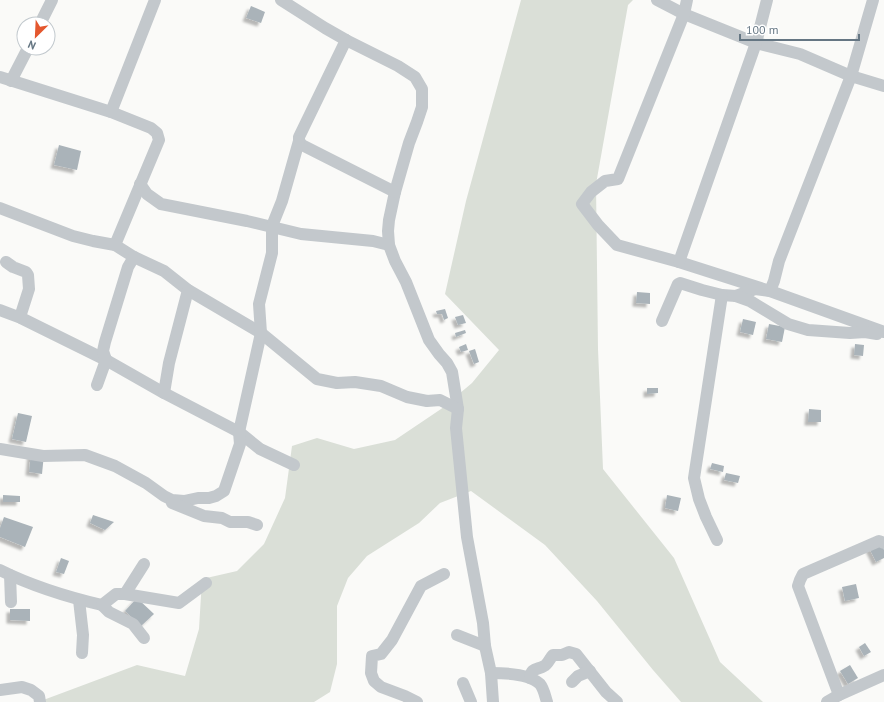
<svg xmlns="http://www.w3.org/2000/svg" width="884" height="702" viewBox="0 0 884 702" font-family="'PT Sans',sans-serif">
<style>
.green{fill:#dadfd7}
.building{fill:#aab3b9;filter:url(#shadow)}
.lines{fill:none;stroke-linecap:round;stroke-linejoin:round}
.minor{stroke:#c3c8cc;stroke-width:12}
</style>
<defs>
<filter id="shadow"><feDropShadow dx="-3.5" dy="3.5" stdDeviation="1" flood-color="#0004"/></filter>
</defs>
<rect width="100%" height="100%" fill="#fafaf8"/>
<polygon class="green" points="521,0 633,0 628,5 596,184 598,349 603,469 674,558 720,662 763,702 681,702 653,670 597,601 545,545 471,491 440,503 419,523 367,556 348,578 337,606 337,664 330,692 314,702 38,702 137,665 185,676 199,629 202,579 237,571 264,544 285,498 292,446 317,438 354,449 395,440 441,409 472,383 499,350 445,294 466,201"/>
<g class="building">
<polygon points="251,6 265,12 261,23 246,18"/>
<polygon points="59,145 81,151 77,170 54,165"/>
<polygon points="637,292 650,293 650,304 636,303"/>
<polygon points="445,309 448,318 444,320 442,314 437,314 436,311"/>
<polygon points="463,315 466,323 458,325 455,317"/>
<polygon points="743,319 756,322 753,335 740,332"/>
<polygon points="769,324 785,327 782,342 766,339"/>
<polygon points="465,330 466,333 456,337 455,333"/>
<polygon points="466,344 468,350 461,352 459,347"/>
<polygon points="855,344 864,345 863,356 854,355"/>
<polygon points="475,349 479,362 474,364 469,351"/>
<polygon points="647,388 658,388 658,393 647,394"/>
<polygon points="809,409 821,410 821,422 808,422"/>
<polygon points="18,413 32,416 26,442 12,439"/>
<polygon points="31,452 44,454 42,474 29,472"/>
<polygon points="712,463 724,466 723,472 710,469"/>
<polygon points="726,473 740,476 738,483 724,480"/>
<polygon points="3,495 20,496 20,502 3,502"/>
<polygon points="667,495 681,498 678,511 665,508"/>
<polygon points="93,515 114,522 105,530 90,523"/>
<polygon points="4,517 33,527 25,547 0,537 0,528"/>
<polygon points="880,539 884,550 884,558 876,562 867,544"/>
<polygon points="61,558 69,561 64,574 56,572"/>
<polygon points="856,584 859,598 845,601 842,587"/>
<polygon points="137,598 154,614 141,626 125,611"/>
<polygon points="10,609 30,609 30,621 10,620"/>
<polygon points="865,643 871,652 864,656 859,647"/>
<polygon points="850,665 858,678 848,684 840,671"/>
</g>
<g class="lines">
<g class="minor">
<polyline points="281,0 325,28 346,40 398,66 415,77 422,89 422,107 417,122 409,143 395,192 389,220 388,231 389,245 395,261 406,282 429,340 439,354 447,363 452,372 458,409 456,428 467,537 483,623 485,646 491,673 493,702"/>
<polyline points="657,0 684,14 756,43 800,54 851,76 884,86"/>
<polyline points="687,0 684,14 618,179 605,181 591,192 582,204 598,225 617,245 679,262 770,291 884,332"/>
<polyline points="40,24 52,0"/>
<polyline points="346,40 299,137 299,141 302,145 395,192"/>
<polyline points="0,77 111,112 151,128 157,133 159,140 115,245"/>
<polyline points="11,81 28,48"/>
<polyline points="111,112 155,0"/>
<polyline points="140,184 147,194 161,204 247,221 301,234 373,241 389,245"/>
<polyline points="0,208 73,236 93,241 115,245 134,257 164,271 188,290 261,333 317,379 337,383 355,382 381,386 407,397 427,401 440,400 458,409"/>
<polyline points="6,262 13,267 26,272 28,275 29,289 21,314 21,318"/>
<polyline points="679,262 756,43 767,0"/>
<polyline points="736,296 755,289 770,291 774,281 779,261 851,76 873,0"/>
<polyline points="0,310 21,318 106,360 164,393 239,432 260,449 294,465"/>
<polyline points="662,321 678,284 680,283 702,290 722,295 736,296 750,301 788,324 808,330 850,333 865,332 877,334"/>
<polyline points="97,385 106,360 103,351 105,342 128,267 134,257"/>
<polyline points="164,393 169,363 188,290"/>
<polyline points="0,449 43,456 85,455 115,466 146,483 164,496 172,500 184,501 198,498 209,498 216,496 224,491 240,444 239,432 261,333 259,304 272,253 272,226 282,201 299,141"/>
<polyline points="172,503 204,516 222,518 230,522 248,522 257,525"/>
<polyline points="717,540 706,517 699,499 694,478 722,295"/>
<path d="M0,570c32,16 68,27 102,35l14,-11h9l19,-30"/>
<polyline points="10,575 11,602"/>
<polyline points="125,594 179,603 206,583"/>
<polyline points="79,600 83,635 82,653"/>
<polyline points="102,605 109,612 133,624 144,638"/>
<polyline points="457,635 485,646"/>
<path d="M491,673c13,0 39,1 49,11 4,5 5,12 7,18"/>
<path d="M530,678c1,-11 8,-8 14,-12 4,-2 6,-8 9,-11h9l7,-3 7,2 30,38 11,10"/>
<polyline points="572,682 578,676 590,671"/>
<polyline points="463,683 471,702"/>
<polyline points="0,690 22,687 31,690 39,696 40,702"/>
<polyline points="839,695 798,586 800,580 803,574 879,541 884,543"/>
<polyline points="417,702 405,696 381,687 374,681 371,673 372,656 381,654 392,640 421,586 444,574"/>
<polyline points="827,702 839,695 884,675"/>
</g>
</g>
<g transform="translate(36 36) rotate(204)"><circle r="19" fill="#ffffff" stroke="#c1c8cd"/>
<path d="M0-3L7 15L0 10L-7 15Z" fill="#e4572e"/>
<text y="-6" font-size="11" font-weight="bold" text-anchor="middle" fill="#657683">N</text>
</g>
<path d="M740 34v6h119v-6" fill="none" stroke="#657683" stroke-width="2"/>
<text x="746" y="34" font-size="12" fill="#657683" stroke="#ffffff" stroke-width="3" paint-order="stroke">100 m</text>
</svg>
